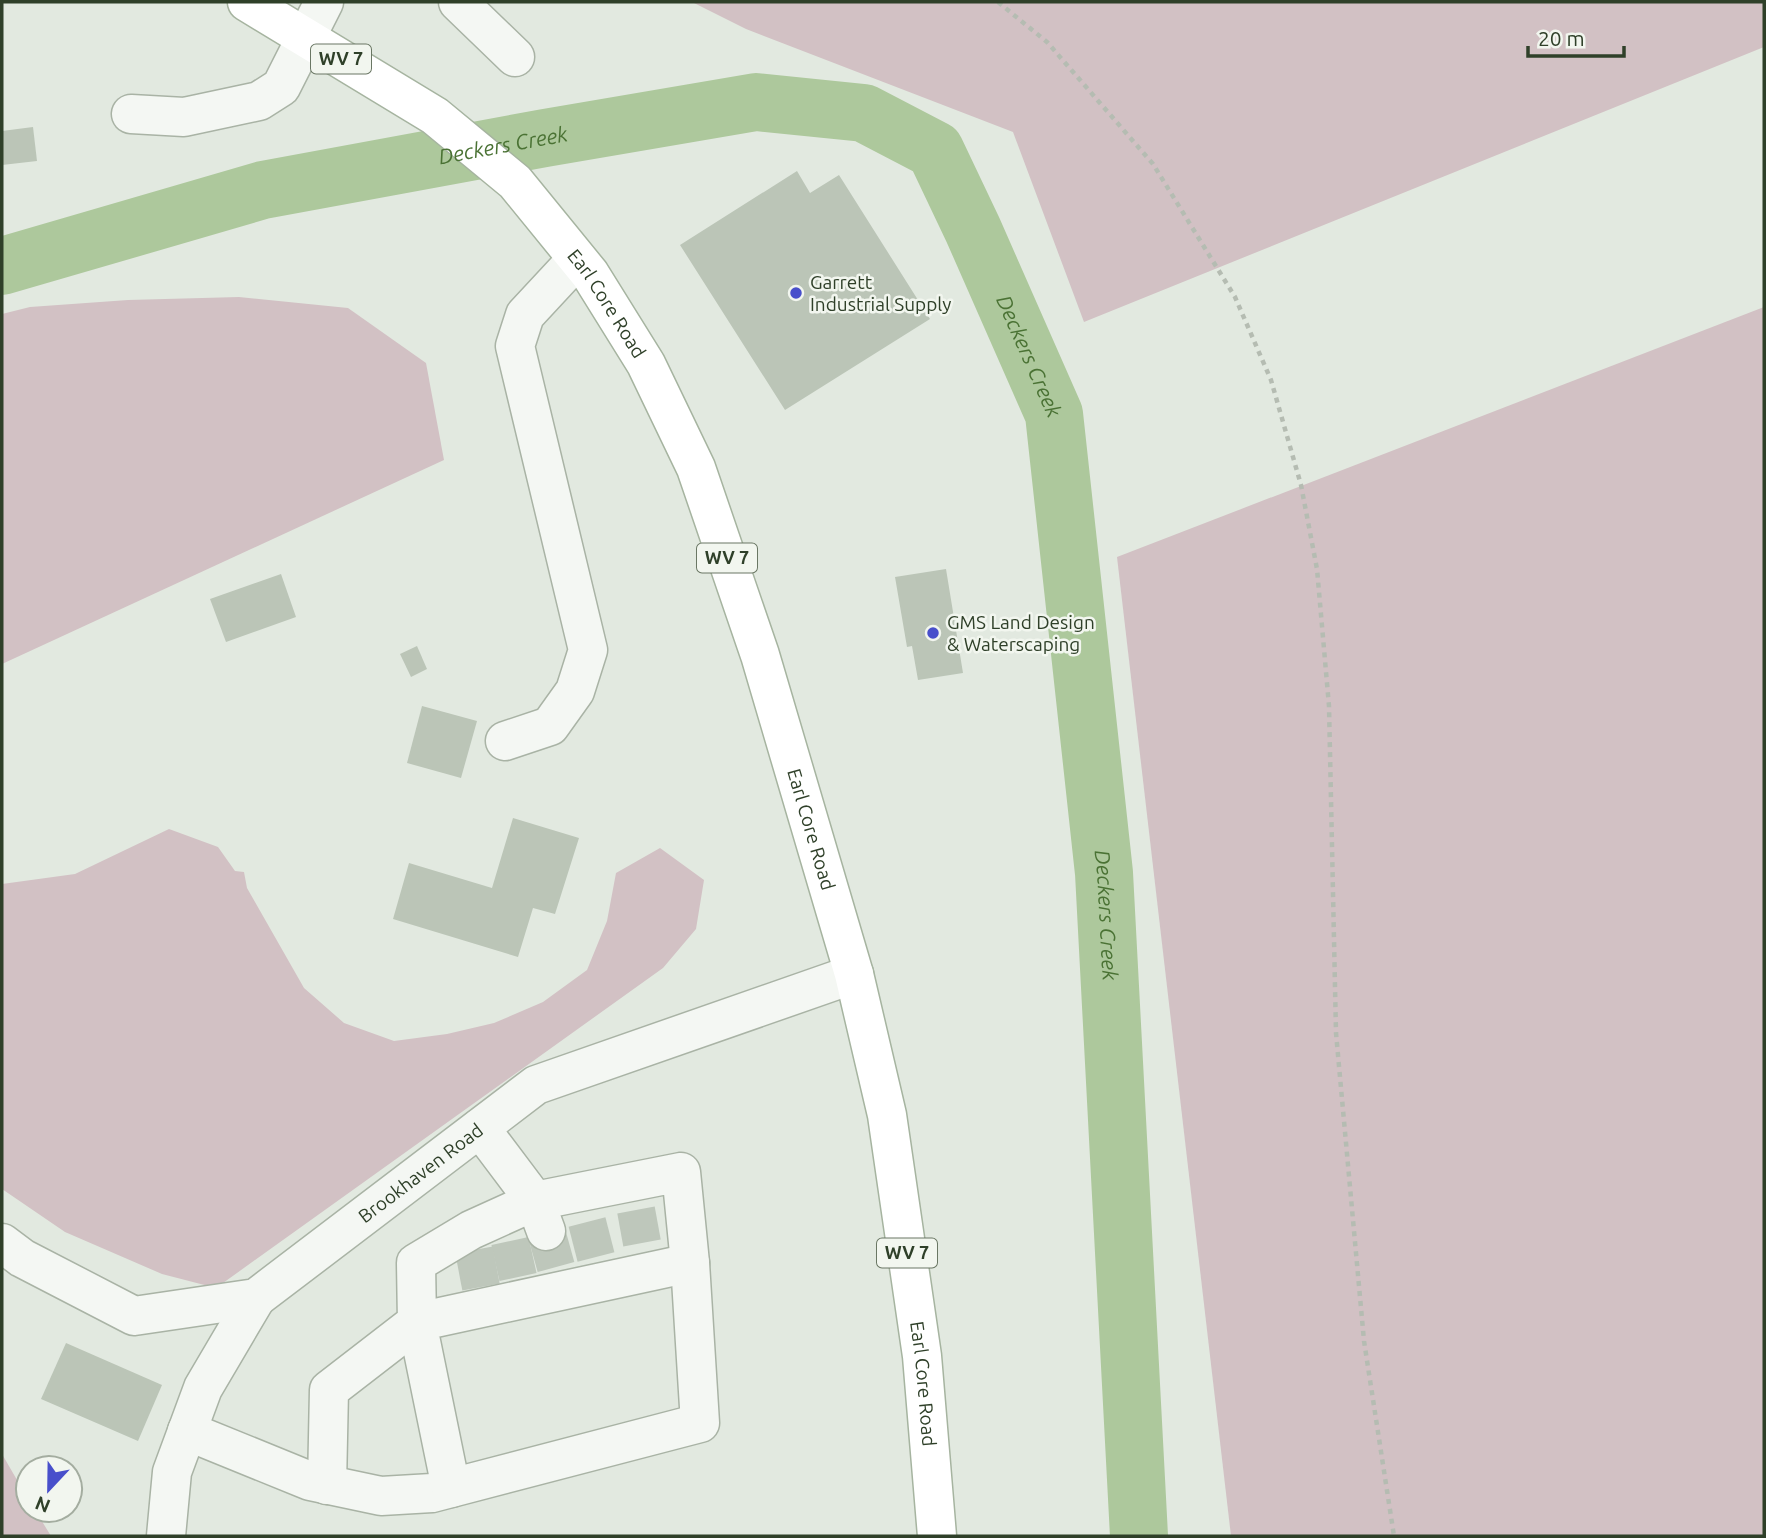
<svg xmlns="http://www.w3.org/2000/svg" width="1766" height="1538" viewBox="0 0 1766 1538" font-family="Ubuntu,sans-serif">
<style>
.green{fill:#d2c1c4}
.lines{fill:none;stroke-linecap:round;stroke-linejoin:round}
.river{stroke:#adc89c;stroke-width:58}
.building{fill:#bbc5b7}
.minor-tunnel{stroke:#bec7bb;stroke-width:38;stroke-dasharray:38 19;stroke-linecap:butt}
.minor-casing{stroke:#a9b3a5;stroke-width:41}
.major-casing{stroke:#a6b4a0;stroke-width:41}
.path{stroke:#b5bcb2;stroke-width:4.5;stroke-dasharray:5 5;stroke-linecap:butt}
.minor{stroke:#f4f7f3;stroke-width:38}
.major{stroke:#fff;stroke-width:38}
.poi-dot{fill:#484fcb;stroke:#f2f6ef;stroke-width:2.5}
.labels{text-anchor:middle;stroke-width:5;stroke-linejoin:round;paint-order:stroke}
.shield{fill:#f2f6ef;stroke:#6a7764;stroke-width:2}
.shield-label{font-size:18px;font-weight:bold;fill:#2f4029}
.poi-label{font-size:19px;fill:#2f4029;stroke:#f2f6ef;text-anchor:start}
.street-label{font-size:19px;fill:#2f4029;stroke:#f2f6ef}
.water-label{font-size:21px;font-style:italic;fill:#4a7234;stroke:#f2f6ef}
</style>
<rect width="100%" height="100%" fill="#e2e9e0"/>
<g class="green">
<polygon points="692,2 1764,2 1764,47 1084,322 1013,132 746,29"/>
<polygon points="239,297 348,308 426,363 444,460 2,664 2,314 30,307 128,300"/>
<polygon points="1764,307 1764,1536 1231,1536 1117,557"/>
<polygon points="169,829 218,847 235,871 244,872 247,888 304,988 344,1023 394,1041 447,1034 494,1023 543,1002 587,970 607,921 616,873 660,848 704,880 696,929 663,968 216,1288 162,1274 65,1232 2,1189 2,884 75,874"/>
<polygon points="2,1454 28,1499 28,1510 35,1510 51,1536 2,1536"/>
</g>
<g class="lines">
<path class="river" id="s1" d="M2,266l261,-76 282,-52 211,-36 108,11 71,37 38,80 81,184 50,459 35,663"/>
</g>
<g class="building">
<polygon points="33,127 37,161 2,165 2,131"/>
<polygon points="797,171 810,193 839,175 930,319 785,410 680,245"/>
<polygon points="946,569 963,673 918,680 912,646 907,647 895,577"/>
<polygon points="281,574 296,617 226,642 210,599"/>
<polygon points="417,646 427,669 411,677 400,654"/>
<polygon points="422,706 477,721 461,778 407,763"/>
<polygon points="513,818 579,838 555,914 533,908 518,957 393,919 409,863 492,888"/>
<polygon points="66,1343 162,1385 138,1441 41,1399"/>
</g>
<g class="lines">
<g class="minor-tunnel">
<polyline points="636,1210 642,1243"/>
<polyline points="587,1222 596,1257"/>
<polyline points="546,1231 556,1267"/>
<polyline points="510,1241 518,1277"/>
<polyline points="474,1250 481,1287"/>
</g>
<g class="minor-casing">
<g id="minor">
<polyline points="458,2 515,57"/>
<polyline points="131,114 184,117 259,101 281,87 324,2"/>
<polyline points="505,741 550,726 575,691 588,650 515,346 525,315 577,259"/>
<path id="s2" d="M2,1243l20,15 112,58 122,-18 280,-213 318,-111"/>
<polyline points="187,1431 310,1481 381,1496 432,1493 700,1423 690,1263 681,1172 535,1201 480,1128"/>
<polyline points="327,1485 329,1390 417,1322 416,1263 471,1230 535,1201 546,1231"/>
<polyline points="451,1488 417,1322 690,1263"/>
<polyline points="166,1536 172,1472 203,1388 256,1298"/>
</g>
</g>
<g class="major-casing">
<g id="major">
<path id="s3" d="M247,2l188,114 80,66 75,92 56,90 50,104 64,187 94,319 33,141 35,241 15,180"/>
</g>
</g>
<polyline class="path" points="998,2 1047,42 1153,164 1235,297 1271,380 1301,485 1317,569 1329,706 1336,1033 1364,1341 1394,1536"/>
<use href="#minor" class="minor"/>
<use href="#major" class="major"/>
</g>
<g class="poi-dot">
<circle cx="796" cy="293" r="7"/>
<circle cx="933" cy="633" r="7"/>
</g>
<g class="labels">
<g class="shield">
<rect x="311" y="44.5" width="60" height="29" rx="5"/>
<rect x="697" y="543.5" width="60" height="29" rx="5"/>
<rect x="877" y="1238.5" width="60" height="29" rx="5"/>
</g>
<g class="shield-label">
<text x="341" y="65">WV 7</text>
<text x="727" y="564">WV 7</text>
<text x="907" y="1259">WV 7</text>
</g>
<g class="poi-label">
<text x="810" y="289">Garrett<tspan x="810" dy="22">Industrial Supply</tspan></text>
<text x="947" y="629">GMS Land Design<tspan x="947" dy="22">&amp; Waterscaping</tspan></text>
</g>
<g class="street-label">
<text dy="7" stroke="none"><textPath href="#s3" startOffset="476">Earl Core Road</textPath></text>
<text dy="7" stroke="none"><textPath href="#s3" startOffset="1043">Earl Core Road</textPath></text>
<text dy="7" stroke="none"><textPath href="#s2" startOffset="481">Brookhaven Road</textPath></text>
<text dy="7" stroke="none"><textPath href="#s3" startOffset="1610">Earl Core Road</textPath></text>
</g>
<g class="water-label">
<text dy="7" stroke="none"><textPath href="#s1" startOffset="516">Deckers Creek</textPath></text>
<text dy="7" stroke="none"><textPath href="#s1" startOffset="1188">Deckers Creek</textPath></text>
<text dy="7" stroke="none"><textPath href="#s1" startOffset="1755">Deckers Creek</textPath></text>
</g>
</g>
<rect width="1766" height="1538" fill="none" stroke="#2f4029" stroke-width="7"/>
<g transform="translate(49 1489) rotate(202)"><circle r="33" fill="#f2f6ef" stroke="#a4ada0" stroke-width="2"/>
<path d="M0-5L12 26L0 18L-12 26Z" fill="#484fcb"/>
<text y="-10" font-size="19" font-weight="bold" text-anchor="middle" fill="#2f4029">N</text>
</g>
<path d="M1528 46v10h96v-10" fill="none" stroke="#2f4029" stroke-width="3.5"/>
<text x="1538" y="46" font-size="21" fill="#2f4029" stroke="#f2f6ef" stroke-width="5" paint-order="stroke">20 m</text>
</svg>
